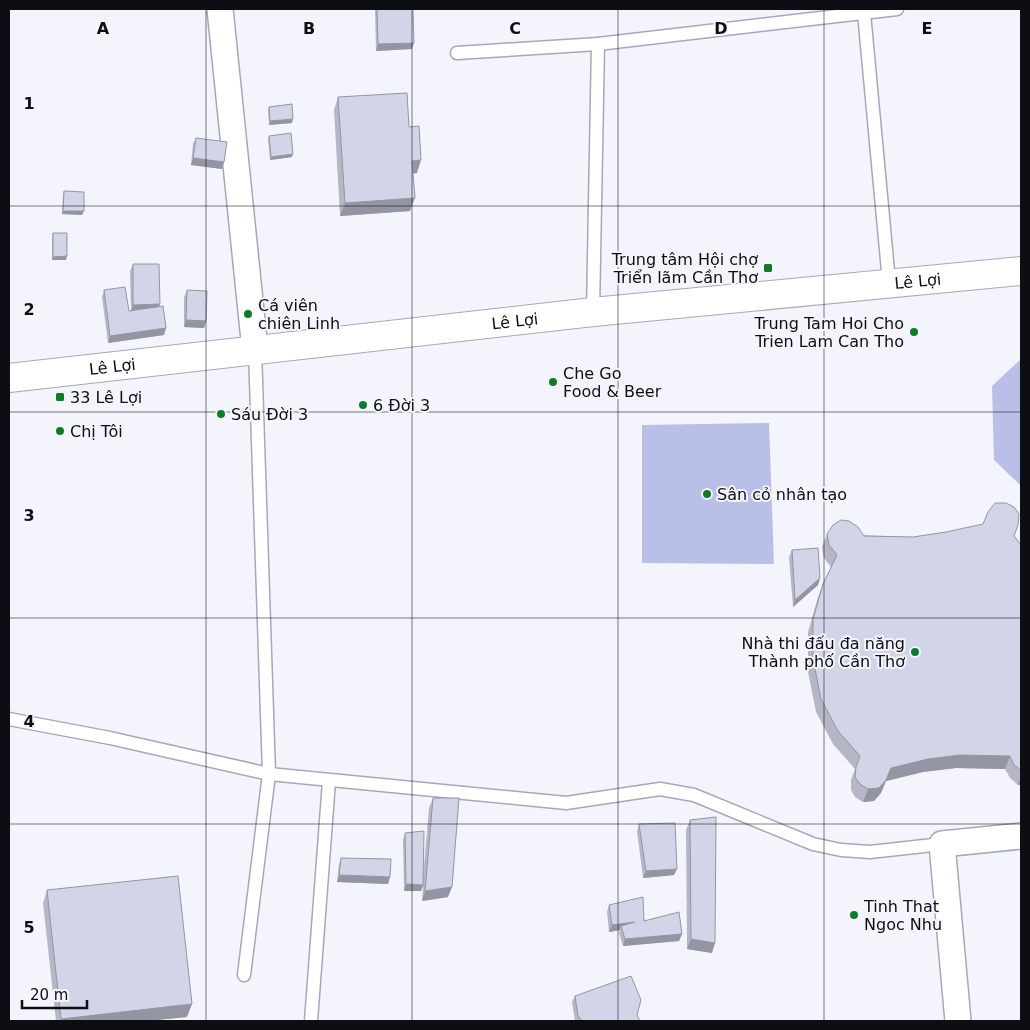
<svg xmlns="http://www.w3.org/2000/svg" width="1030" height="1030" viewBox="0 0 1030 1030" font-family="'DejaVu Sans',sans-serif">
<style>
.green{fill:#b9bfe7}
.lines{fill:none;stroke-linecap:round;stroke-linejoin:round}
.service-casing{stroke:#a5a8b9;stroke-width:15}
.minor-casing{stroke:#a5a8b9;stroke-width:28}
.tertiary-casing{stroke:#a5a8b9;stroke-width:30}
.service{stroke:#fff;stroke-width:12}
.minor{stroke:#fff;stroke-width:25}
.tertiary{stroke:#fff;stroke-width:28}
.wall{fill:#b5b7c7}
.shaded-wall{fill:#9395a2}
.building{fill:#d2d5e7;stroke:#9395a2}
.grid{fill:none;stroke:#0d0e14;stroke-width:1;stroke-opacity:0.55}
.poi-dot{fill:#11792c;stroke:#f4f5fc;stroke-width:2}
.labels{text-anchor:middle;stroke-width:4;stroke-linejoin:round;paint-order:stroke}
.poi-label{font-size:16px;fill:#0d0e14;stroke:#f4f5fc;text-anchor:start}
.street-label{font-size:16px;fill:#0d0e14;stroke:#f4f5fc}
.grid-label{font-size:16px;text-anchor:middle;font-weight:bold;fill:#0d0e14;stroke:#f4f5fc;stroke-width:4;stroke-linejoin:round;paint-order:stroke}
</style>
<rect width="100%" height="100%" fill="#f4f5fc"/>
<g class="green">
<polygon points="1021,359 1021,486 994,460 992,386"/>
<polygon points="769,423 774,564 642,563 642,425"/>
</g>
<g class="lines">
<g class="service-casing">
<g id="service">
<polyline points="864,13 889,282"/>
<polyline points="457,53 598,44 897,9"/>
<polyline points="593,312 598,44"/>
<polyline points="9,719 110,738 269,774 566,803 660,789 694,795 813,844 841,850 870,852 942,844"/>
<polyline points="244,975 269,774 255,350"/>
<polyline points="311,1021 329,781"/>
</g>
</g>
<g class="minor-casing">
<g id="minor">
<polyline points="220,9 255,350"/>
<polyline points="958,1021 942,844 1021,836"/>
</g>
</g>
<g class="tertiary-casing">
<g id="tertiary">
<path id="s1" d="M9,378l584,-66 428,-41"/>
</g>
</g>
<use href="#service" class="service"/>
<use href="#minor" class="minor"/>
<use href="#tertiary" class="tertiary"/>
</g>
<g class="wall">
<polygon points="375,9 413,9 412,49 376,51"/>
<polygon points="338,97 409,127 417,173 413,174 410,211 340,216 334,110"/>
<polygon points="269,107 292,123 269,125 268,110"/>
<polygon points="269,136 292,157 270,160 268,139"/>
<polygon points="196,138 224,162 222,169 191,165 193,144"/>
<polygon points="64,191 82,215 62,214 63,195"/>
<polygon points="53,233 66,260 52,260 52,236"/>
<polygon points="133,264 159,307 166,328 164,335 108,343 102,297 104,290 129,311 131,311 130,271"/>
<polygon points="187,290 206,321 204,328 184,327 184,297"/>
<polygon points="827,534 913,537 1014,536 1021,545 1021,785 1018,785 1010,778 1005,769 956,768 923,772 886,781 881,793 874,801 863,802 855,797 851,790 851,780 855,769 833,744 816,712 808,672 808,632 818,597 823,584 831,567 824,558 822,547"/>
<polygon points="792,550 820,578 818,585 793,607 789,557"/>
<polygon points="433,798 448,897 422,901 423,886 421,891 404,891 403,840 405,833 423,877 429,808"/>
<polygon points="690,820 712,953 687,949 686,830"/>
<polygon points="639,824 674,875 643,878 637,831"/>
<polygon points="341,858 390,877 388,884 337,882 339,864"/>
<polygon points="47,890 187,1017 147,1021 56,1021 43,903"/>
<polygon points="609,905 644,921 682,934 679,941 623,946 619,933 620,930 609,932 607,912"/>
<polygon points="575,996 637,1015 640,1021 575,1021 572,1002"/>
</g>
<g class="shaded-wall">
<polygon points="414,43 412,49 376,51 378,44"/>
<polygon points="293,119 292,123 269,125 270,121"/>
<polygon points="293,154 292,157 270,160 271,157"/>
<polygon points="193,158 224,162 222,169 191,165"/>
<polygon points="421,160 417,173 408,174 412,161"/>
<polygon points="415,198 410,211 340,216 345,203"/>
<polygon points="63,211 84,211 82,215 62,214"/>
<polygon points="67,256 66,260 52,260 53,257"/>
<polygon points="160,304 158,311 131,312 133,305"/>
<polygon points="186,320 206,321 204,328 184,327"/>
<polygon points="166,328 164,335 108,343 110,336"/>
<polygon points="820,578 818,585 793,607 795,600"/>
<polygon points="960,755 1010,756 1005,769 956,768 923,772 886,781 881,793 874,801 863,802 868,789 891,768 928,759"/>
<polygon points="1021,777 1021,785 1018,785"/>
<polygon points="677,869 674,875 643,878 646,871"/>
<polygon points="339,875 390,877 388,884 337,882"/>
<polygon points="406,884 423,885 421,891 404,891"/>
<polygon points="452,887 448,897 422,901 425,891"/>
<polygon points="635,922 621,926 620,930 609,932 612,925"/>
<polygon points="682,934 679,941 623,946 625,939"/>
<polygon points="691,939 715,943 712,953 687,949"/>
<polygon points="192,1004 187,1017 147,1021 61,1021 61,1019"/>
</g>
<g class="building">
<polygon points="377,9 413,9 414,43 378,44"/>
<polygon points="407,93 409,127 419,126 421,160 412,161 415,198 345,203 338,97"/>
<polygon points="292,104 293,119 270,121 269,107"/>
<polygon points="291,133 293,154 271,157 269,136"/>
<polygon points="196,138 227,142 224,162 193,158"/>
<polygon points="64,191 84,192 84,211 63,211"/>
<polygon points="53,233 67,233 67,256 53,257"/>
<polygon points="133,264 159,264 160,304 133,305"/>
<polygon points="125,287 129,311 163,306 166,328 110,336 104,290"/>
<polygon points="187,290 207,291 206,321 186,320"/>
<polygon points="995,503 1006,503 1014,507 1019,514 1018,525 1014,536 1021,545 1021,770 1014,765 1010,756 960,755 928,759 891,768 886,780 879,788 868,789 860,784 855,777 856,767 860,756 838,731 821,699 813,659 813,619 823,584 837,555 829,545 827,534 833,525 841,520 849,521 858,527 864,536 913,537 946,532 983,524 988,512"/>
<polygon points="818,548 820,578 795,600 792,550"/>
<polygon points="433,798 459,798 452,887 425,891"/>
<polygon points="716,817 715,943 691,939 690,820"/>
<polygon points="675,823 677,869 646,871 639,824"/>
<polygon points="424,831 423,885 406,884 405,833"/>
<polygon points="341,858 391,859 390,877 339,875"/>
<polygon points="178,876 192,1004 61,1019 47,890"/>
<polygon points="643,897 644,921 679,912 682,934 625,939 621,926 635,922 612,925 609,905"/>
<polygon points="631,976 641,1000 637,1015 640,1021 582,1021 578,1016 575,996"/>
</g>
<path class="grid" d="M206,9v1012M412,9v1012M618,9v1012M824,9v1012M9,206h1012M9,412h1012M9,618h1012M9,824h1012"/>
<g class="poi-dot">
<rect x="763" y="263" width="10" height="10" rx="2.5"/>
<circle cx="248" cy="314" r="5"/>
<circle cx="914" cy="332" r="5"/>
<circle cx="553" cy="382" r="5"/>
<rect x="55" y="392" width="10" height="10" rx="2.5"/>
<circle cx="363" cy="405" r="5"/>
<circle cx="221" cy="414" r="5"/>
<circle cx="60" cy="431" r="5"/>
<circle cx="707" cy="494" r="5"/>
<circle cx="915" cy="652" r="5"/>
<circle cx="854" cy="915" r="5"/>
</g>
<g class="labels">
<g class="poi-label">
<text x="758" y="265" text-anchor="end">Trung tâm Hội chợ<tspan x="758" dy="18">Triển lãm Cần Thơ</tspan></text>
<text x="258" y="311">Cá viên<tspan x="258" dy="18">chiên Linh</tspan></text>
<text x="904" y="329" text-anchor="end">Trung Tam Hoi Cho<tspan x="904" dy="18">Trien Lam Can Tho</tspan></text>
<text x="563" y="379">Che Go<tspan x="563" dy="18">Food &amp; Beer</tspan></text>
<text x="70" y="403">33 Lê Lợi</text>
<text x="373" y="411">6 Đời 3</text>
<text x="231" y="420">Sáu Đời 3</text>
<text x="70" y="437">Chị Tôi</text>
<text x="717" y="500">Sân cỏ nhân tạo</text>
<text x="905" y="649" text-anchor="end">Nhà thi đấu đa năng<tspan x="905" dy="18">Thành phố Cần Thơ</tspan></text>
<text x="864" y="912">Tinh That<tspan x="864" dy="18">Ngoc Nhu</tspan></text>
</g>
<g class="street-label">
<text dy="6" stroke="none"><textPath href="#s1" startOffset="914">Lê Lợi</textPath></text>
<text dy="6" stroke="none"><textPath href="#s1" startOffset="509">Lê Lợi</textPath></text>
<text dy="6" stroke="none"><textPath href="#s1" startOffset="104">Lê Lợi</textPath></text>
</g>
</g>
<g class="grid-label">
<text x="103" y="34">A</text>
<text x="309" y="34">B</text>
<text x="515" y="34">C</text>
<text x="721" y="34">D</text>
<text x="927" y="34">E</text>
<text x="29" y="109">1</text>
<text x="29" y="315">2</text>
<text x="29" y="521">3</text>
<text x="29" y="727">4</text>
<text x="29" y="933">5</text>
</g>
<rect width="1030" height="1030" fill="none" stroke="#0d0e14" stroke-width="20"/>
<path d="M22 1000v8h65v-8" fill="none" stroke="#0d0e14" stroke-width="2.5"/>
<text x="30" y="1000" font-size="15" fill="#0d0e14" stroke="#f4f5fc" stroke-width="4" paint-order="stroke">20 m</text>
</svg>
